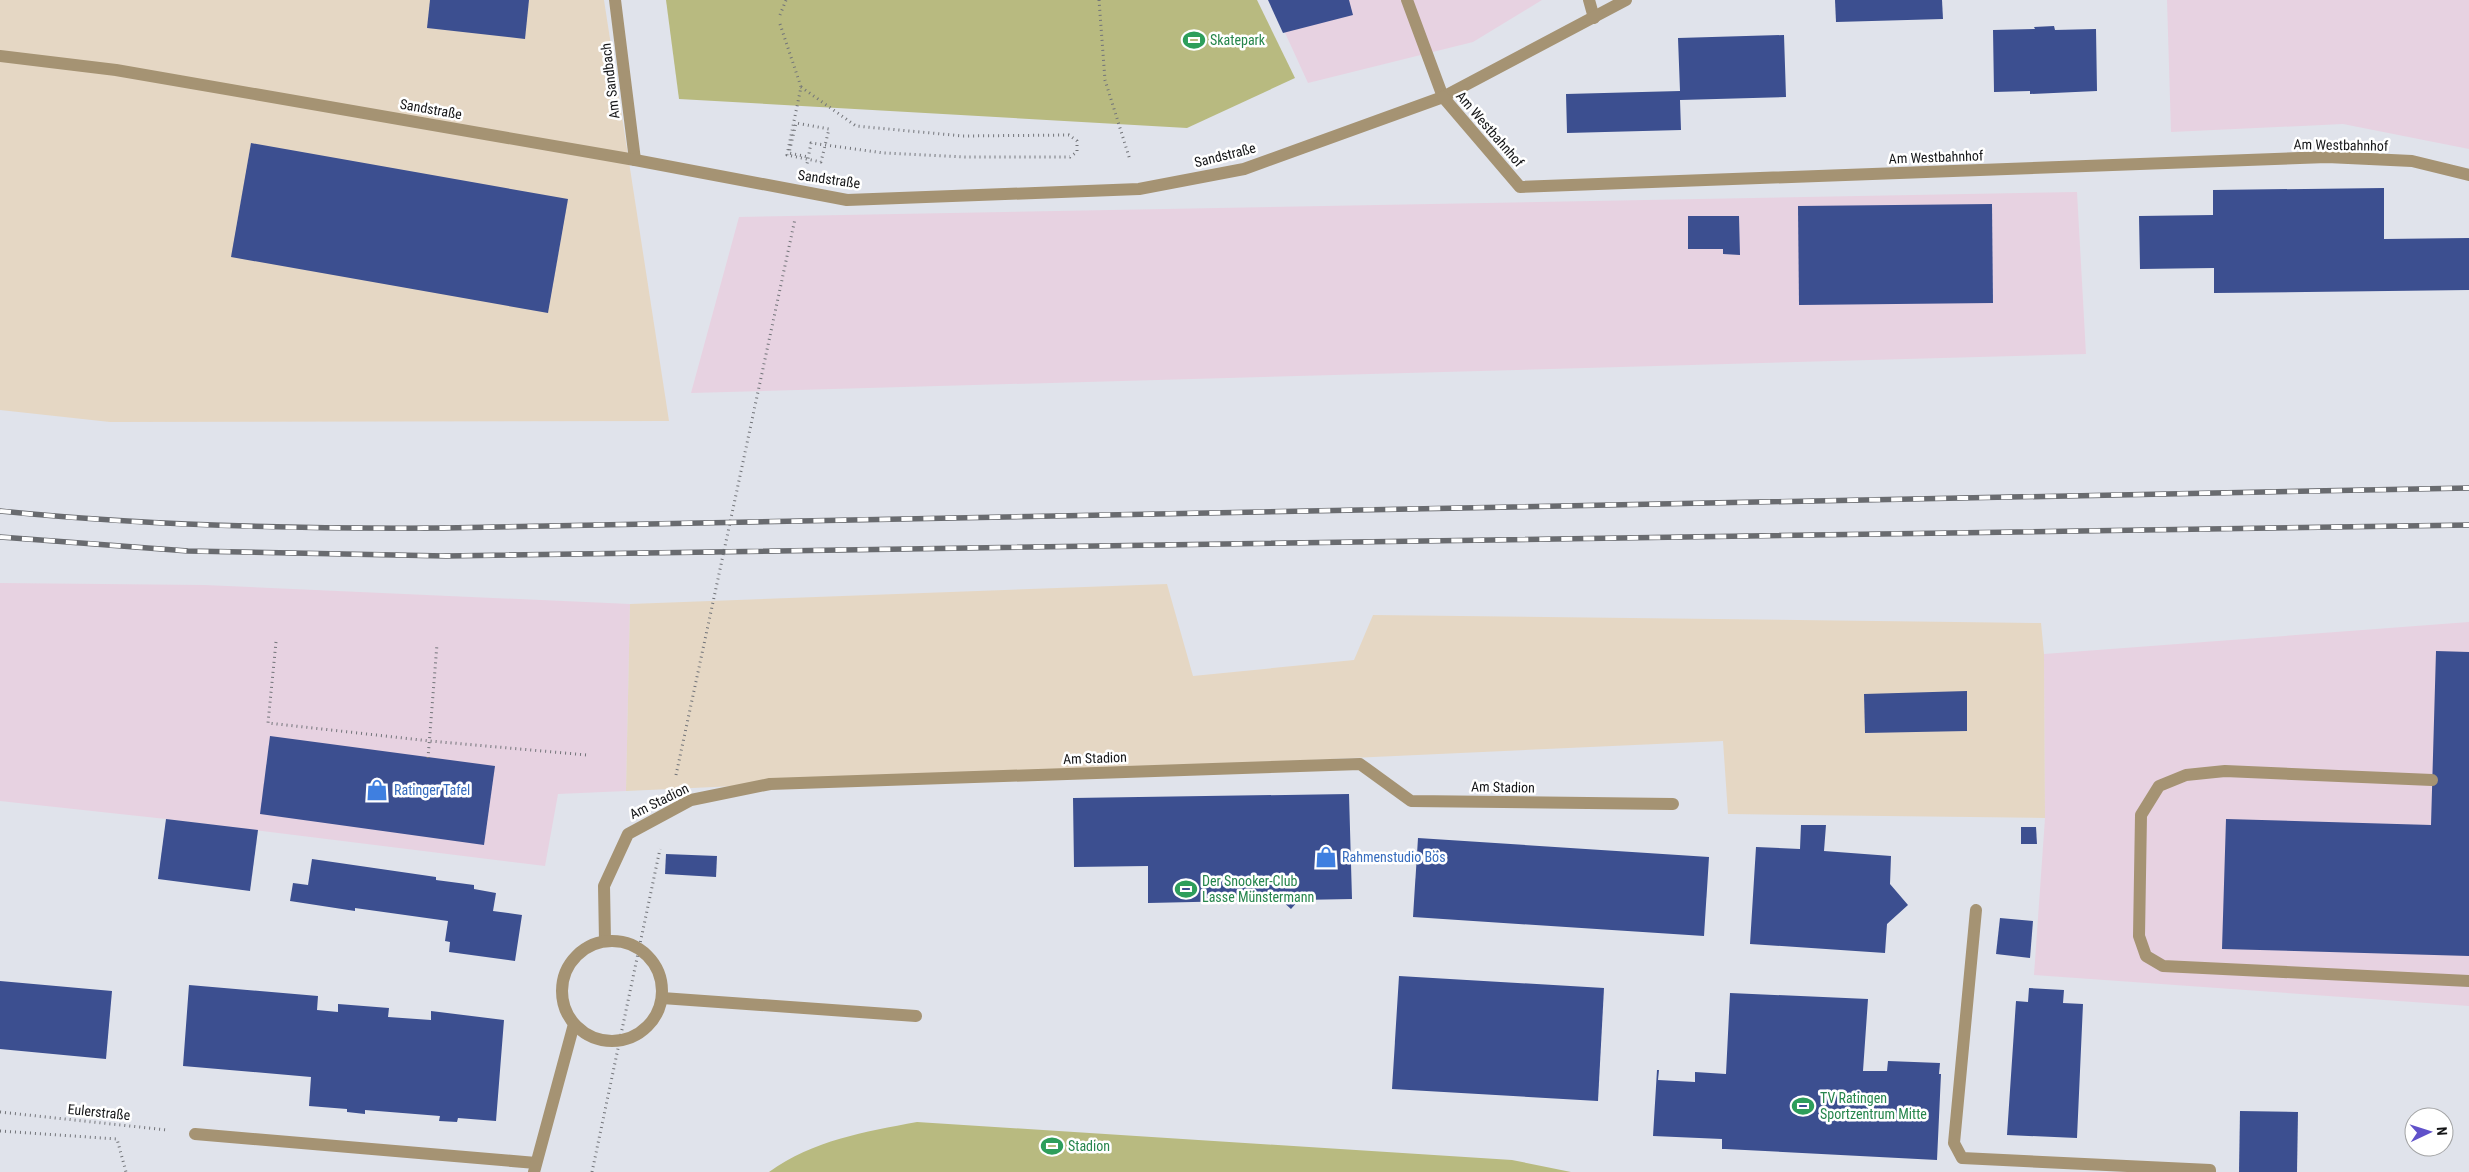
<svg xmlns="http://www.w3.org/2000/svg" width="2469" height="1172" viewBox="0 0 2469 1172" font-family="'Roboto Condensed',sans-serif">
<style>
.commercial{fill:#e7d2e1}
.industrial{fill:#e5d7c4}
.green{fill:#b8ba80}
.building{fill:#3c4f90}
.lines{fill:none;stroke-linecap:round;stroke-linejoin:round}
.path{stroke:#727479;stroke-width:3;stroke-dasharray:1 4;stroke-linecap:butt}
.service{stroke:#a59373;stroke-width:12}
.minor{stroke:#a59373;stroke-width:12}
.rail-casing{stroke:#696b6f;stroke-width:5.5}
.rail{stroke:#fff;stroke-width:4;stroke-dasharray:11;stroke-linecap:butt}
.labels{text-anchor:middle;stroke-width:5;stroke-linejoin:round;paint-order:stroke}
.leisure-label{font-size:14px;fill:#27864d;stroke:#fff;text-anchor:start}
.street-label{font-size:14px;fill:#151618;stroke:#fff}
.shop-label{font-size:14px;fill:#366cbe;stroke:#fff;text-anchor:start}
</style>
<rect width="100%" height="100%" fill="#e0e3eb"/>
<g class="commercial">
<polygon points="1270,0 1542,0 1473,42 1308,83"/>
<polygon points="2167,0 2469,0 2469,149 2343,124 2171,132"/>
<polygon points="2077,192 2086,354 691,393 739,217"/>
<polygon points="0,583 204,585 630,604 626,791 558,794 545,866 166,819 0,801"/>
<polygon points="2469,622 2469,1006 2034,975 2045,818 2044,654"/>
</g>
<g class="industrial">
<polygon points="0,0 604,0 669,421 110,422 0,410"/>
<polygon points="1167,584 1193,676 1354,660 1373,615 2041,623 2044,654 2045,818 1728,814 1723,741 626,791 630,604"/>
</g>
<g class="green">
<polygon points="666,0 1257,0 1295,78 1187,128 679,99"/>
<path d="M917,1122l595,38 59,12h-802c45,-32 95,-40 148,-50z"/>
</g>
<g class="building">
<polygon points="430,0 529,0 525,39 427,28"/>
<polygon points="1268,0 1349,0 1353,15 1283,33"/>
<polygon points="1835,0 1942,0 1943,19 1836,22"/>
<polygon points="2054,26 2055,30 2096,29 2097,91 2030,94 2030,91 1994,92 1993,30 2035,29 2034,27"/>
<polygon points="1784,35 1786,97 1680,100 1681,130 1567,133 1566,94 1680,91 1678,38"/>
<polygon points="251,143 568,199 548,313 231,257"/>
<polygon points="2384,188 2384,239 2469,238 2469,290 2214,293 2214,268 2140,269 2139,216 2213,215 2213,190"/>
<polygon points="1992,204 1993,303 1799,305 1798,206"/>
<polygon points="1688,216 1739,216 1740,255 1723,254 1723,249 1688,249"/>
<polygon points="2436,651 2469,652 2469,956 2222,949 2226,819 2431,825"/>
<polygon points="1967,691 1967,731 1865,733 1864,694"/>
<polygon points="270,736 495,766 484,845 260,814"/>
<polygon points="1349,794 1352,899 1299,900 1291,909 1281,900 1148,903 1148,866 1074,867 1073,798"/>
<polygon points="166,819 258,830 250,891 158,879"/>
<polygon points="1801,825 1826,825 1824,851 1891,856 1890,884 1908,905 1887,924 1885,953 1750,944 1756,847 1800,849"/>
<polygon points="2021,827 2036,827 2037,844 2021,844"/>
<polygon points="1418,838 1709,857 1704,936 1413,917"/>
<polygon points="666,854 717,856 716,877 665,874"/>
<polygon points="312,859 436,877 436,880 474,885 474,889 496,893 493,911 522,915 515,961 449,952 450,942 445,941 448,921 355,908 355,911 290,901 293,883 308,885"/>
<polygon points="2000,918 2033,921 2030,958 1996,954"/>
<polygon points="1399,976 1604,988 1598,1101 1392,1089"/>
<polygon points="0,981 112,991 106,1059 0,1049"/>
<polygon points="189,985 318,996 317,1010 338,1012 338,1004 389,1008 388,1017 431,1020 431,1011 504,1020 496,1121 458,1118 457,1122 439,1121 440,1116 365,1110 365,1114 347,1112 347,1109 309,1106 311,1077 183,1066"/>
<polygon points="2029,988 2064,990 2063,1003 2083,1004 2077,1138 2007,1135 2016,1001 2028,1002"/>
<polygon points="1730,993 1868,999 1863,1071 1887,1071 1888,1061 1940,1063 1939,1074 1941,1074 1937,1160 1725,1149 1722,1149 1722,1139 1653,1136 1657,1070 1659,1070 1658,1080 1695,1082 1695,1072 1726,1074"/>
<polygon points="2240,1111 2298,1112 2297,1172 2239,1172"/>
</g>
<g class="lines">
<g class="path">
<polyline points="1099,0 1105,80 1130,160"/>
<polyline points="780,15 786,0"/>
<polyline points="780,24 801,87 787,155 821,162 829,129 796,123 789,153 808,157"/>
<polyline points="801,87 856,126 963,136 1069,135 1077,141 1077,152 1070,157 965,157 884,153 811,143 807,164"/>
<polyline points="276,642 268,723 430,741 587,755"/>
<polyline points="428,758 437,644"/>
<polyline points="676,775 795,219"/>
<polyline points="0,1112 167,1130"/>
<polyline points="0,1131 117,1139 126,1172"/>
<polyline points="592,1172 660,849"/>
</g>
<g class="service">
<polyline points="1407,0 1443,97"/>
<polyline points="1589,0 1594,18"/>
<polyline points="2432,780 2225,771 2186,775 2159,786 2141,815 2139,936 2146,956 2163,966 2469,981"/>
<polyline points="1976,910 1954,1143 1962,1158 2210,1170 2210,1172"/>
<polyline points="605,941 604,886 628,834 691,800 770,784 1360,764 1411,801 1673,804"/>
<polyline points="662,998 916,1016"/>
<polyline points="195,1134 536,1163"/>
</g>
<g class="minor">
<polyline points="615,0 635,160"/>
<polyline points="0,56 116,70 635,160 847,200 1139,189 1244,169 1443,97 1626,0"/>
<polyline points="1443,97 1520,187 2327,157 2412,161 2469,175"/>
<circle cx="612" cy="991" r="50"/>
<polyline points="534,1172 574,1024"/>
</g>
<g class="rail-casing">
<g id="rail">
<path d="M0,511c148,15 296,18 444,17l2025,-40"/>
<polyline points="0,537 188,551 446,556 2469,525"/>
</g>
</g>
<use href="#rail" class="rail"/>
</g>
<defs>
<g id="stadium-bare" transform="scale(1.725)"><path d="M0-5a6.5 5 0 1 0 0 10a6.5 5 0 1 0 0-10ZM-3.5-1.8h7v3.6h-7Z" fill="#2e9e5b" stroke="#fff" stroke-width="2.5" paint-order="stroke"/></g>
<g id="shop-bare" transform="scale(1.725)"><path d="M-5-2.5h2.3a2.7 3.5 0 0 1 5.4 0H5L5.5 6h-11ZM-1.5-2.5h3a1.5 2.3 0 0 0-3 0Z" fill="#3f7fe0" stroke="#fff" stroke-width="2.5" paint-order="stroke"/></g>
</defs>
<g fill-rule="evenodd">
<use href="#stadium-bare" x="1194" y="40"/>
<use href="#shop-bare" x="377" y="790"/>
<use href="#shop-bare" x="1326" y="857"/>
<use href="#stadium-bare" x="1186" y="889"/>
<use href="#stadium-bare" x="1803" y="1106"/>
<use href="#stadium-bare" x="1052" y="1146"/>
</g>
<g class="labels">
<g class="leisure-label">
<text x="1210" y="45">Skatepark</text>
<text x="1202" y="886">Der Snooker-Club<tspan x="1202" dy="16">Lasse Münstermann</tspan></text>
<text x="1820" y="1103">TV Ratingen<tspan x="1820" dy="16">Sportzentrum Mitte</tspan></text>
<text x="1068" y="1151">Stadion</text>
</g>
<g class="street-label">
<text transform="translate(610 81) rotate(-97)" y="5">Am Sandbach</text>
<text transform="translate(431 109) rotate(10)" y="5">Sandstraße</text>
<text transform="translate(1490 129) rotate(49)" y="5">Am Westbahnhof</text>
<text transform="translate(2341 145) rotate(1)" y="5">Am Westbahnhof</text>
<text transform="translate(1225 155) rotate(-14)" y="5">Sandstraße</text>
<text transform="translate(1936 157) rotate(-2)" y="5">Am Westbahnhof</text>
<text transform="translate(829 179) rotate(8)" y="5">Sandstraße</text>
<text transform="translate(1095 758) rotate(-2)" y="5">Am Stadion</text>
<text transform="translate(1503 787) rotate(1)" y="5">Am Stadion</text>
<text transform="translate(659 801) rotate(-26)" y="5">Am Stadion</text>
<text transform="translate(99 1112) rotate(6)" y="5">Eulerstraße</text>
</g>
<g class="shop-label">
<text x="394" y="795">Ratinger Tafel</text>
<text x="1342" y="862">Rahmenstudio Bös</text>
</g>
</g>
<g transform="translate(2429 1132) rotate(86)"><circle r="24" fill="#ffffff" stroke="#a1a2a3"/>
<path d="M0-4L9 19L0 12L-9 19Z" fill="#6051ca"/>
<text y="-8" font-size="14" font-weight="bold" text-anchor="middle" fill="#151618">N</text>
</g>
</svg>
